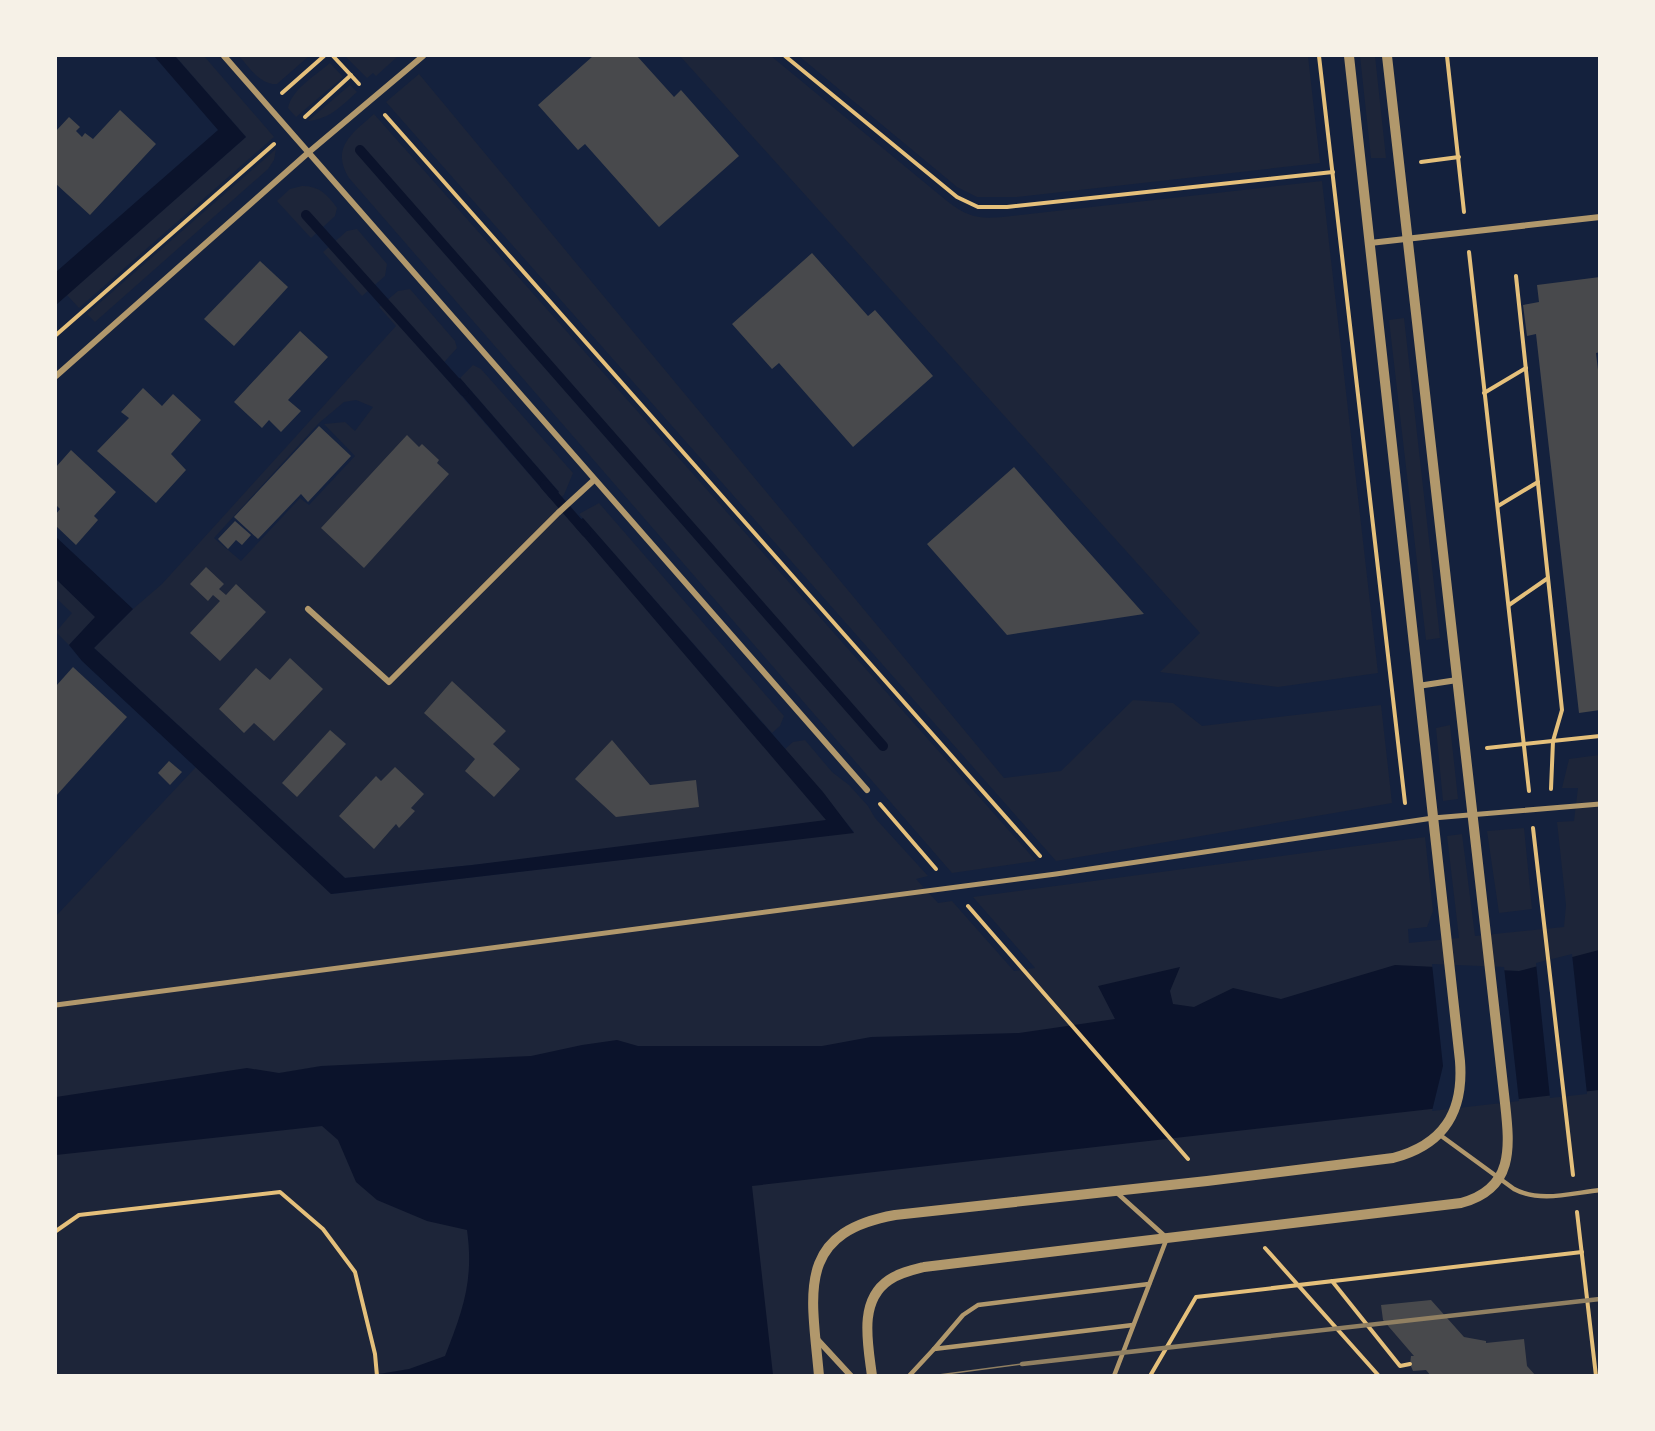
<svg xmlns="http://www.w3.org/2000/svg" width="1655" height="1431" viewBox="0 0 1655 1431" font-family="'Varela Round',sans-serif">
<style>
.green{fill:#1d2539;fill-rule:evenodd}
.water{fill:#0b132b}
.pier{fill:#14213d}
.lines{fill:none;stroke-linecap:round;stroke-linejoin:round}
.stream{stroke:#0b132b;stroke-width:10}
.building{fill:#48494c}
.path{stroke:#e5c07b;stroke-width:4}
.service{stroke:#b1986c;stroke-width:4.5}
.pedestrian{stroke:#b1986c;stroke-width:5}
.minor{stroke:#b1986c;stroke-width:6}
.tertiary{stroke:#b1986c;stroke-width:10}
.tram{stroke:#918062;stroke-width:1.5}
.rail{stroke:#918062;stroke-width:4.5}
</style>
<rect width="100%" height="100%" fill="#14213d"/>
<g class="green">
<polygon points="179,56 204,56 274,137 79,308 67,295 246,137 176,57"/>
<path d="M239,56h70l-32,28c-17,1 -28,-17 -38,-28z"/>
<polygon points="345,56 398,56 376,76 373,73 367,78"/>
<path d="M680,56h91l176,145c21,16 30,18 56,16l319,-36 56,492 -100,14 -118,-15 40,-39z"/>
<polygon points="799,56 1308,56 1320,163 1017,197 977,197 957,187"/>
<polygon points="1360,56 1375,56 1386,158 1371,158"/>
<path d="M330,63l13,14 -47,40 -8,-9c4,-19 28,-33 42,-45z"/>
<polygon points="419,74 1004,778 1061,771 1133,700 1173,703 1202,726 1381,705 1392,803 1056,861 386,102"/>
<path d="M350,85l7,7c-16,14 -27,27 -49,29z"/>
<path d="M374,114l662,747 -84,12 -603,-695c-19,-31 4,-45 25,-64z"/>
<polygon points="276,149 274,160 268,169 95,322 87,314"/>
<path d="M302,186c17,0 25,8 35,22l-2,8 -24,22 -34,-37 13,-12z"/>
<polygon points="357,229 387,264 385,276 362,296 323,252 347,231"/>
<path d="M410,289l45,52 2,7 -19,21 112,129 9,-6 -99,-114 13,-13 8,4 92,104 -9,22 -10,7 284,326 -493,50 -251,-230 39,-39 29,-25 234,-258 -17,-19 19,-16zM356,400l17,7 -18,24 -10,-9 -21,2 31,32 -46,49 -9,-7 -59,63 -27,-23 105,-115 25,-21z"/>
<polygon points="1404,318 1440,638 1426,640 1389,320"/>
<polygon points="599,503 784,716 780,726 772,733 579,514"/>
<polygon points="56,579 96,617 69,645 56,632 72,613 56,598"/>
<polygon points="1450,725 1458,799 1443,801 1436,728"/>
<polygon points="805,740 832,772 849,785 868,806 875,818 928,876 916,879 938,903 952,901 1014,971 1035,968 973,897 1425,837 1433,911 1427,927 1408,929 1409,943 1459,938 1447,836 1462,834 1475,936 1564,927 1566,905 1557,822 1574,821 1578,788 1562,788 1569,759 1599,755 1599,1375 56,1375 56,916 196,767 332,894 854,832 785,749 793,742"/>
<polygon points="1524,828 1532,909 1499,913 1487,831"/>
</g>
<g class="water">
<polygon points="154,56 175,56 246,137 56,305 56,272 218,130"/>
<polygon points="460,378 559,492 550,498 452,384"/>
<polygon points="583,518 823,792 854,833 331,894 82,661 69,645 95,617 56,579 56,537 133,609 94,648 345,878 472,865 826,820 573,524"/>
<path d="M1599,950v140l-847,96 21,189h-400l36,-6 36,-13c18,-46 29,-76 22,-126l-40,-9 -50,-21 -21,-18 -18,-42 -16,-14 -266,29v-58l191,-29 32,5 42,-7 210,-10 51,-11 35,-5 21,6h184l49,-9 148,-4 96,-14 -17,-33 82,-19 -10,24 3,13 21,3 39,-19 48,11 114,-34 124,6z"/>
</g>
<g class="pier">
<polygon points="1572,954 1587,1094 1550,1098 1536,963"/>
<polygon points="1432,964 1504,967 1519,1101 1432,1111 1443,1066"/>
</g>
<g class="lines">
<g class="stream">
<polyline points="360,150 883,746"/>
<polyline points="306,215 464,391"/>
<polyline points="545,485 586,532"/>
</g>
</g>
<g class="building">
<polygon points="593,56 637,56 674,97 681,90 739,156 659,227 585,144 578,150 538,105"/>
<polygon points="120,110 156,144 90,215 56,184 56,131 69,117 80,127 76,131 82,137 85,133 93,139"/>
<polygon points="812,253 868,316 875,310 933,376 853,447 779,363 772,369 732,324"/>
<polygon points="260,261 288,287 234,346 204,319"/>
<polygon points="1600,277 1600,352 1596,353 1600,387 1600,710 1579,713 1536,334 1527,336 1523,305 1539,302 1537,285"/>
<polygon points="300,331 328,357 288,400 301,411 281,432 269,420 262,428 234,402"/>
<polygon points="143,388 162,406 173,394 201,420 171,454 186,470 156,503 97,451 129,418 121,412"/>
<polygon points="319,426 351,456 308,502 301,494 258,539 234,517"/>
<polygon points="407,435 419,447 422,444 439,460 437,463 449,474 364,568 321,528"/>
<polygon points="71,450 116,492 94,516 98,520 76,545 56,526 56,514 60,509 56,505 56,467"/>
<polygon points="1014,467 1069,530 1144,614 1007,635 927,544"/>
<polygon points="235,521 251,535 242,545 236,540 228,549 218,539"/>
<polygon points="206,567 224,584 219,589 226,595 236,584 266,612 220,661 190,633 220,601 213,595 208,601 190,584"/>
<polygon points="290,658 323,689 274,741 254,723 244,733 219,709 256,668 270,680"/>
<polygon points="73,667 127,717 56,796 56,686"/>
<polygon points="452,681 506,731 493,744 520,769 494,797 465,771 475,759 424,713"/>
<polygon points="330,730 346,744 297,797 282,783"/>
<polygon points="612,740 650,785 696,780 699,807 616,817 575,779"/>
<polygon points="169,761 182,772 170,785 158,773"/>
<polygon points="395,767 424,794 411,808 415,811 399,828 396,824 374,849 339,816 376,776 381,781"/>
<polygon points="1431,1300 1464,1337 1486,1341 1486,1343 1524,1339 1527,1366 1536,1376 1431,1376 1426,1370 1413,1371 1410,1364 1411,1356 1414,1356 1383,1320 1381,1305"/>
</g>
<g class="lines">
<g class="path">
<polyline points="333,56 359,84"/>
<polyline points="785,56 957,197 978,207 1007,207 1333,172"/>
<polyline points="1319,56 1405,803"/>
<polyline points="1447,56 1464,212"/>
<polyline points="282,93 324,56"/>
<polyline points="385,115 1040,856"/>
<polyline points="305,117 351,75"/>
<polyline points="1421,162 1459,157"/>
<polyline points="1469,252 1529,791"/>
<polyline points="1516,276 1562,710 1553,741 1551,789"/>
<polyline points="56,335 274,144"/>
<polyline points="1484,393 1526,368"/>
<polyline points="1498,506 1538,482"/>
<polyline points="1509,605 1548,578"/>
<polyline points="1487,748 1600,736"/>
<polyline points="880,804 936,869"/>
<polyline points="1533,828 1573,1175"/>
<polyline points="968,906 1188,1159"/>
<polyline points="1577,1212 1596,1376"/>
<polyline points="56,1231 79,1215 280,1192 323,1229 355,1272 375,1354 377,1376"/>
<polyline points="1265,1248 1379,1376"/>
<polyline points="1332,1281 1400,1366 1410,1364"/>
<polyline points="1150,1376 1196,1297 1582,1252"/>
</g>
<g class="service">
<path d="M1440,1135l74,54c26,14 58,4 86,1"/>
<polyline points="934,1349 963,1315 978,1305 1149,1284"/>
<polyline points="909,1376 934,1349 1133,1325"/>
<polyline points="1114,1376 1167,1238 1116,1192"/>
</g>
<polyline class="pedestrian" points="56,1005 1056,874 1433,818 1600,804"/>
<g class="minor">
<polyline points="224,56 867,790"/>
<polyline points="1370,243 1600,217"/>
<polyline points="56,376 309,152 423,56"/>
<polyline points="308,609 389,682 558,513 594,480"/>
<polyline points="1418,686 1457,680"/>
<polyline points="816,1338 851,1376"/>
</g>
<g class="tertiary">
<path d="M819,1376c-7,-81 -25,-143 76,-161l312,-34 186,-23c50,-13 71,-45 67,-97l-111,-1005"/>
<path d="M872,1376c-4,-32 -14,-75 17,-96 10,-7 23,-10 35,-13l537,-64c53,-14 49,-55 44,-100l-118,-1047"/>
</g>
<polyline class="tram" points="931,1376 1022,1364"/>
<polyline class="rail" points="1022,1364 1600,1299"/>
</g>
<rect width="1655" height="1431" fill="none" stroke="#f6f1e7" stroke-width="114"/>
</svg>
